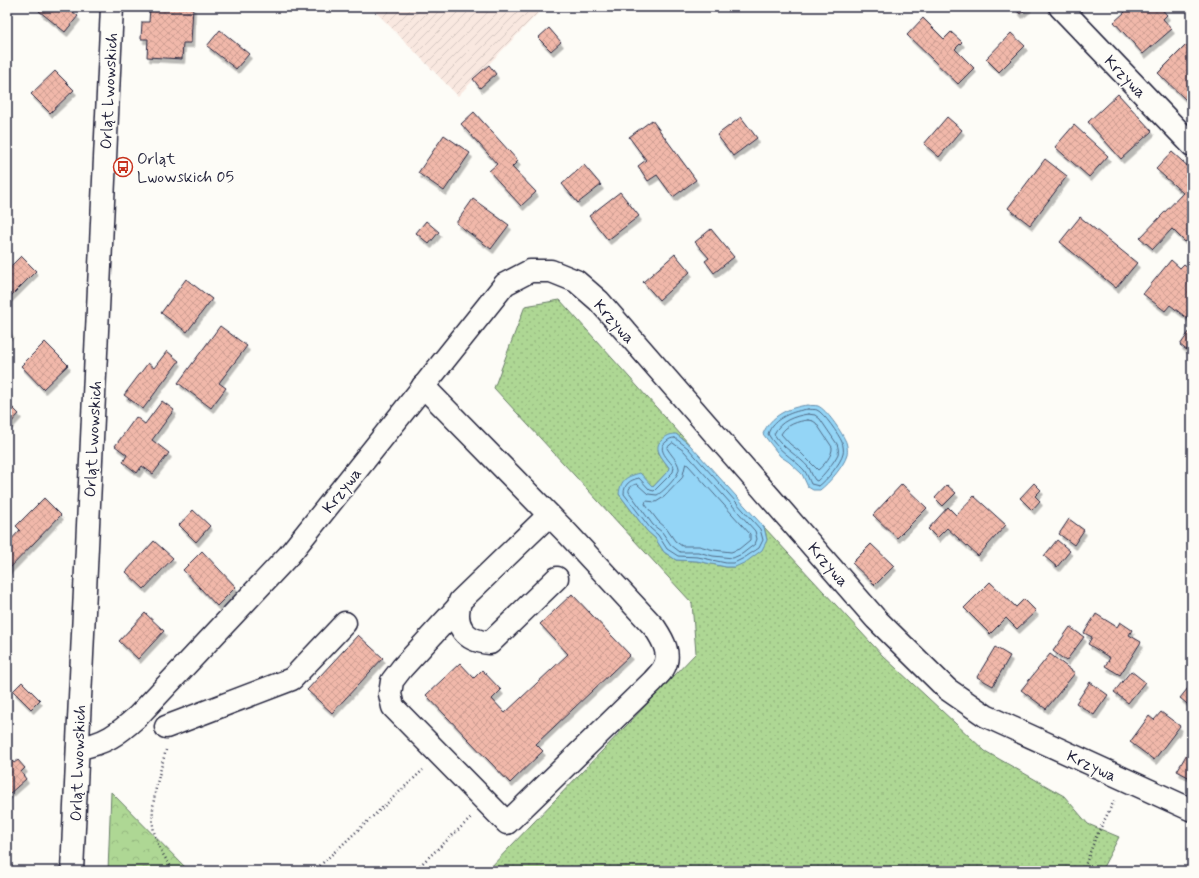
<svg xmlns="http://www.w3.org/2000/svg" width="1199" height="878" viewBox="0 0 1199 878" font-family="Mynerve,sans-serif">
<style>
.industrial{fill:url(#industrial-furrows)}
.grass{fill:url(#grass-dots);stroke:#687c68}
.forest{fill:url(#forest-crowns);stroke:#687c68}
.water{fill:#94d5f6;stroke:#668dab}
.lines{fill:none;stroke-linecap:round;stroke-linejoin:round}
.shore{stroke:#506a86;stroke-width:1}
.building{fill:url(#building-cross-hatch);stroke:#22223b;filter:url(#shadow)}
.minor-casing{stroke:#22223b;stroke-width:25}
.path{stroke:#22223b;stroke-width:2.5;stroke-dasharray:1 3;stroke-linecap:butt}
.minor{stroke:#fdfcf7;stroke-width:22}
.labels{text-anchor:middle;stroke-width:3;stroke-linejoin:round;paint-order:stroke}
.street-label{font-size:16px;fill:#22223b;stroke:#fdfcf7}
.poi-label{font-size:16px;fill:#22223b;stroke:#fdfcf7;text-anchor:start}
</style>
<defs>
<pattern id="industrial-furrows" width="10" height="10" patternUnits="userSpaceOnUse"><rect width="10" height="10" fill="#f9e8e0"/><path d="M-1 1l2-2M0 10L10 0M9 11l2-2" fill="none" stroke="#d5c7c1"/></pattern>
<pattern id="grass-dots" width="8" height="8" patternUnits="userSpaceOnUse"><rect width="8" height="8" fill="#aed794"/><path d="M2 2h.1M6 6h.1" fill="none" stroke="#95b880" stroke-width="1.8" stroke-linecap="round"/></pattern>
<pattern id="forest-crowns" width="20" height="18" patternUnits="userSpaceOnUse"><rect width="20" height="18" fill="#aed794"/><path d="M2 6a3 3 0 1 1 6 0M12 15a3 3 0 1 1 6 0" fill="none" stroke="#95b880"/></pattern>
<pattern id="building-cross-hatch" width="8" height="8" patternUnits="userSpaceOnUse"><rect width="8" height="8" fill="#f1b8aa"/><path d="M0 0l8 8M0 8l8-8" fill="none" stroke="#ce9e93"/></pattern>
<filter id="shadow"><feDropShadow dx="2.5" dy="4.5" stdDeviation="0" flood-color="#0004"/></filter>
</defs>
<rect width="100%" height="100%" fill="#fdfcf7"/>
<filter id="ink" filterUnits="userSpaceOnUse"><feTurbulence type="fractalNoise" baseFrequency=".025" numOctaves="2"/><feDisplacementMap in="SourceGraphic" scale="8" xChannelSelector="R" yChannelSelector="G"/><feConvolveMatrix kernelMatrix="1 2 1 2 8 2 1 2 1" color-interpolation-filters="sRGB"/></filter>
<g filter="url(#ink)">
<polygon class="industrial" points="371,7 544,7 458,96"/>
<polygon class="grass" points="560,300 690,445 676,434 658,452 670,469 653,487 640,474 619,494 647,531 655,538 664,552 676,560 697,561 726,567 735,567 767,540 764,527 883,656 985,751 1064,796 1088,824 1119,837 1101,871 487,871 696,653 692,603 494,388 525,306"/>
<polygon class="forest" points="111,792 189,871 108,871"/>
<g class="water">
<path d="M808,405c3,1 7,0 10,1 8,3 23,25 27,34 2,3 3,11 2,15 -3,11 -18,28 -27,35h-7l-5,-3 -6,-13 -13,-12 -9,-6 -17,-22c7,-18 26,-27 45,-29z"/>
<path d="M676,434l14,11 74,82 3,13 -5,10 -16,12 -11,5h-9l-29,-6 -21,-1 -12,-8 -9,-14 -8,-7 -28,-37c2,-15 7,-17 21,-21l13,14 17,-18c-5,-8 -19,-21 -8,-29 4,-4 8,-6 14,-6z"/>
</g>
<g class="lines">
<g class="shore">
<path d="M808,409c3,1 7,0 9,1 7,3 22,25 25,32 1,3 2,9 1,12 -2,9 -17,27 -24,32l-8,-2c-2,-4 -4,-10 -7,-14 -12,-13 -27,-20 -36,-36 5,-16 25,-23 40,-25z"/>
<path d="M808,414l7,1 5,4 17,25c1,3 2,7 1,10 -3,7 -15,22 -21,27l-2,-1c-3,-4 -4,-8 -6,-12 -11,-13 -26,-19 -35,-34 6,-13 20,-18 34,-20z"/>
<path d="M808,420l5,1 3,2 16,24c1,8 -8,18 -14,23l-19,-19 -9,-7 -9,-10c5,-9 17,-13 27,-14z"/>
<path d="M675,438l13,10 72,81 3,11 -4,8 -15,10 -10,5h-8l-28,-6 -20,-1 -11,-7 -9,-14 -8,-7 -26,-34c0,-10 6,-14 15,-16l11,12 4,1 19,-19 1,-5c-5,-7 -18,-18 -8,-25 3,-3 5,-4 9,-4z"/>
<path d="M673,443l11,8 71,80 2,8 -2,5 -13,10 -9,4 -20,-2 -15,-4h-18l-9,-7 -9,-13 -9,-7 -24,-33c-1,-4 3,-7 8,-8l11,10 9,1c6,-3 23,-20 22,-27 -1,-7 -9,-14 -12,-20z"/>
<polygon points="686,464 688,465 750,534 750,540 739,549 731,552 714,550 699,546 682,546 675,541 666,528 658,521 645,504 646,501 656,502 664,497 682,478"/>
</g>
</g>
<g class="building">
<polygon points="42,7 67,7 78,16 65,32 39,11"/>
<polygon points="150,7 193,7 191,43 183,43 182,59 147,57 148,39 141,39 142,22 149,22"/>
<polygon points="1014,7 1029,7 1020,14"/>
<polygon points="1120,7 1160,7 1167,15 1163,19 1172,29 1143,54 1114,22 1125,12"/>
<polygon points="923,18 944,39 951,32 962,42 955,49 974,68 958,84 907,35"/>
<polygon points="549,28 561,42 551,51 538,38"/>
<polygon points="220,30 249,54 236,69 207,46"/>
<polygon points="1011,33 1025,46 999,72 986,59"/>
<polygon points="1186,45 1192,52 1192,96 1187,101 1158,73"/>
<polygon points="489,65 496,74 480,88 473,79"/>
<polygon points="55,71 74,90 50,113 31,94"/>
<polygon points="1118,94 1152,131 1121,159 1088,122"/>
<polygon points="474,112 518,161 512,167 536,192 521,206 489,171 497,164 461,124"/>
<polygon points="741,117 757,138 733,156 717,135"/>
<polygon points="947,117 962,130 939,157 924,144"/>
<polygon points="652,120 696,180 673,197 657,175 648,181 638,166 646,160 629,137"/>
<polygon points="1074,125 1108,156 1089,177 1055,147"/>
<polygon points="444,135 470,153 444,191 418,173"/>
<polygon points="1172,152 1192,170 1192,235 1185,242 1172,229 1153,249 1140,238 1183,193 1156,169"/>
<polygon points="1045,159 1067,176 1030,225 1008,208"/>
<polygon points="584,165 601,185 578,203 562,184"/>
<polygon points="620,192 639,216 608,240 589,216"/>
<polygon points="473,199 509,225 491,249 456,223"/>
<polygon points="1080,217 1137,263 1116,288 1060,242"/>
<polygon points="426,221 439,232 429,244 416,233"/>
<polygon points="711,229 734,257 714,273 705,261 709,258 695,242"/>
<polygon points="675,254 690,272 659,300 643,282"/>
<polygon points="21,256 36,271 7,300 7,270"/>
<polygon points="1171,260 1180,268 1184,264 1192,270 1192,314 1188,319 1170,305 1165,311 1143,294"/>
<polygon points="186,279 212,299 187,332 161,313"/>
<polygon points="7,326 11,333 7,336"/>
<polygon points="220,326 247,346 219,383 226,388 211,408 178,383"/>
<polygon points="1192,328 1192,354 1180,345"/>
<polygon points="45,342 68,365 43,389 21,366"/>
<polygon points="167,351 179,361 143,409 124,395 148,363 154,368"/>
<polygon points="162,401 174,410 152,440 169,453 153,474 142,466 137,473 123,462 127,455 115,446 136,417 145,424"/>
<polygon points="7,402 19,414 7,427"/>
<polygon points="1034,483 1041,490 1035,496 1040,501 1032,510 1020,498"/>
<polygon points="902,484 927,508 897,538 873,515"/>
<polygon points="947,485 956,493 943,506 935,498"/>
<polygon points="974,496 1006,525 978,556 947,528 937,538 928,529 948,507 956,515"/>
<polygon points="44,498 61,515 7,571 7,544 20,530 16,526"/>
<polygon points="193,510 210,526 196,542 179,525"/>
<polygon points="1069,519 1084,530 1074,545 1059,534"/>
<polygon points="1057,540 1070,551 1057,567 1044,556"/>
<polygon points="154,541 173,558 144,589 126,572"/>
<polygon points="871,544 894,566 875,585 852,563"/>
<polygon points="202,551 236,587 217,606 183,570"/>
<polygon points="990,582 1016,607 1024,599 1036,611 1017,629 1006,618 990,634 964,608"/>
<polygon points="572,594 630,655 536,744 543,751 510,783 426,695 460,663 474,678 482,670 501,690 492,699 505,713 568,654 540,624"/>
<polygon points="145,613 164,631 138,659 119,641"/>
<polygon points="1096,614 1117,627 1120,622 1132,630 1129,635 1141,642 1120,675 1105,666 1110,658 1088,644 1092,637 1084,633"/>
<polygon points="1070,627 1084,637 1066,661 1053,651"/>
<polygon points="358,635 383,658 332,713 307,690"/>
<polygon points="995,647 1010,656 993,686 977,677"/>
<polygon points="1050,654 1075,673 1046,709 1021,690"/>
<polygon points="1131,671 1145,682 1128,703 1114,692"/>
<polygon points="22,682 40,700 31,709 13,691"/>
<polygon points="1090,682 1108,695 1094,715 1076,703"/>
<polygon points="1192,683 1192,708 1180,698"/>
<polygon points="1161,712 1180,726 1154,760 1130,742 1149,716 1154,720"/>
<polygon points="1192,745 1192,779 1177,771"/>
<polygon points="8,756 14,763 18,760 25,768 21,772 26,779 8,795 7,757"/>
</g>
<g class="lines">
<g class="minor-casing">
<g id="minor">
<polyline points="1060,7 1192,145"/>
<path d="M423,386l145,148 87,94c8,12 17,27 8,41 -3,5 -7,8 -10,12l-146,142 -114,-116 -3,-13 2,-13 10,-13 57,-62"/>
<path d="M549,515l-89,86c-7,25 5,40 30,42l67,-65"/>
<polyline points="166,727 292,679 345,623"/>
<path d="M78,748c27,-4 40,-14 60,-32l151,-161 216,-271 25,-13h21l25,10 23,20 277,318 71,70 39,27 206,94"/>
<polyline points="72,871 112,7"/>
</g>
</g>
<g class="path">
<path d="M166,750c-7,26 -17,55 -12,82 3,14 12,28 20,39"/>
<polyline points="314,871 423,770"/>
<polyline points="414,871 471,818"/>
<polyline points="1083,871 1095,839 1115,799"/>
</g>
<use href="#minor" class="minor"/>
</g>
</g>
<defs>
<g id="bus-ring" transform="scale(1)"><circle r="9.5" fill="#fdfcf7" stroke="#c8321e" stroke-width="1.5"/><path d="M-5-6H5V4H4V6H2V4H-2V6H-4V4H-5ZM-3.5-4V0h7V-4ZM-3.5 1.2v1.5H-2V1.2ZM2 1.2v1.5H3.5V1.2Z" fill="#c8321e"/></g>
</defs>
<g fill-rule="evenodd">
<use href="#bus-ring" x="123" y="167"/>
</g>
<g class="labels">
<g class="street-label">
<text transform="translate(1126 76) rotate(46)" y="6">Krzywa</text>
<text transform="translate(108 91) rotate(-87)" y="6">Orląt Lwowskich</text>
<text transform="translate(615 321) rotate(48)" y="6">Krzywa</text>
<text transform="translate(92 439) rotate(-87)" y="6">Orląt Lwowskich</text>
<text transform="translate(341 490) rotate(-52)" y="6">Krzywa</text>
<text transform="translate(829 564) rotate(49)" y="6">Krzywa</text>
<text transform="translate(77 763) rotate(-88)" y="6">Orląt Lwowskich</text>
<text transform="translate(1092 765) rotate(25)" y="6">Krzywa</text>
</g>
<g class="poi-label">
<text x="137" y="164">Orląt<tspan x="137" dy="18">Lwowskich 05</tspan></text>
</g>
</g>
<rect width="1199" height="878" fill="none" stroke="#fdfcf7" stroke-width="24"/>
<rect x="12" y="12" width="1175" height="854" fill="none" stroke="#22223b" stroke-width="1.5" filter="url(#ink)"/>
</svg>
